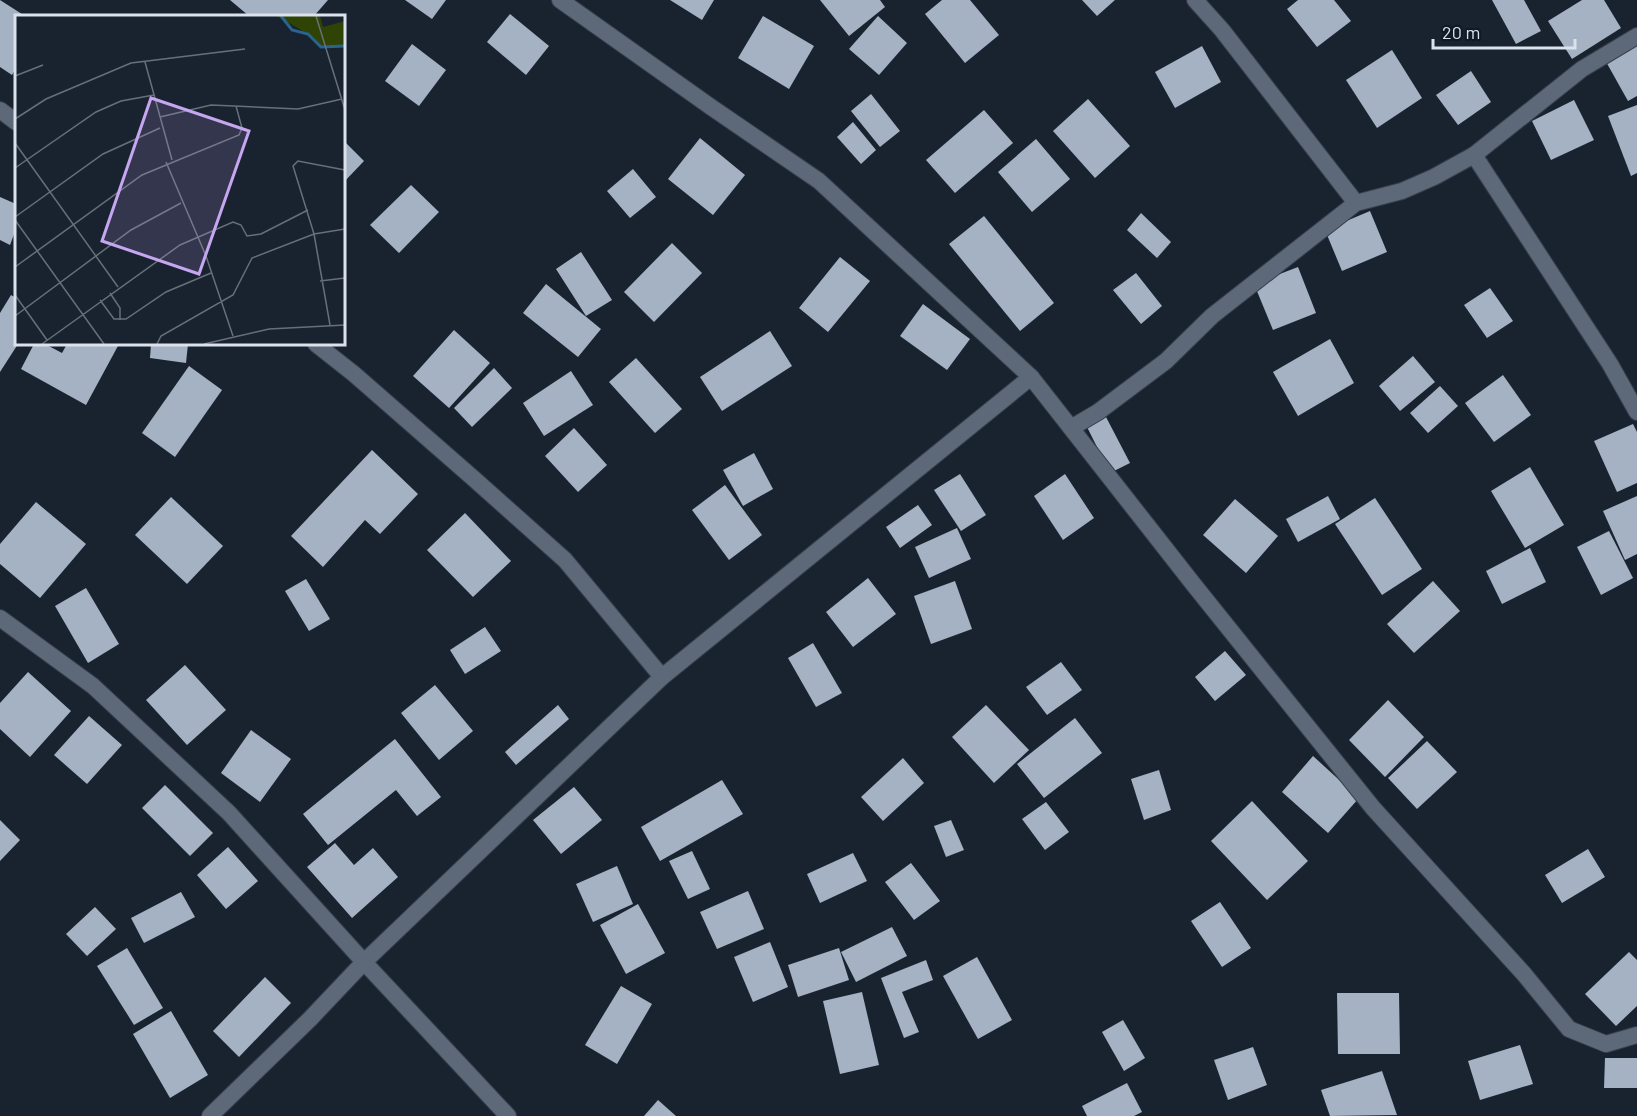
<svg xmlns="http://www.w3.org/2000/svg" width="1637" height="1116" viewBox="0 0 1637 1116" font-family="Barlow,sans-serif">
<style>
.building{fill:#a4b2c3}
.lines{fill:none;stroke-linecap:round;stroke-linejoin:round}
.minor-casing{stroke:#383f4b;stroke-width:18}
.minor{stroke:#5d6979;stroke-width:16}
.inset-river{fill:none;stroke:#29638f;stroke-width:3}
.inset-road{fill:none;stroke:#676f7b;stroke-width:1.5}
.view{fill:#c6a6f0;fill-opacity:0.15;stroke:#c6a6f0;stroke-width:3}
.inset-edge{fill:none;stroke:#dbe2eb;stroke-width:3}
</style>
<rect width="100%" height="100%" fill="#192330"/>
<g class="building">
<polygon points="0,0 25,16 16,16 16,68 12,75 0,67"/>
<polygon points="230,0 328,0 314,16 249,16"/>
<polygon points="405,0 446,0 432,19"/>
<polygon points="670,0 714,0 702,20"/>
<polygon points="820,0 880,0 885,7 849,36"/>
<polygon points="942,0 970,0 999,35 965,63 925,14"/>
<polygon points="1082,0 1115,0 1097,16"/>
<polygon points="1298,0 1334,0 1351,21 1317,47 1287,9"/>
<polygon points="1492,0 1524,0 1541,31 1516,44"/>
<polygon points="1582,0 1604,0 1621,28 1572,59 1548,21"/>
<polygon points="510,14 549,46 526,75 487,42"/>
<polygon points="763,16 814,46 789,89 738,58"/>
<polygon points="878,16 907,43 879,75 849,49"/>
<polygon points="1637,42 1637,96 1628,101 1605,60"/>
<polygon points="412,44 446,70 419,106 385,81"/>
<polygon points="1202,46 1221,82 1175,108 1155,72"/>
<polygon points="1392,50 1422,98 1377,128 1346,80"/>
<polygon points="1471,71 1491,102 1458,125 1436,95"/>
<polygon points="871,94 900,131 880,147 851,111"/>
<polygon points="1088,99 1130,146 1095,178 1053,131"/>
<polygon points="1574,100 1594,140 1551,160 1532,121"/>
<polygon points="1637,105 1637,173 1631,176 1608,116"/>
<polygon points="984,110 1013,143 955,193 926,160"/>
<polygon points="853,122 876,150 861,164 837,137"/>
<polygon points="700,138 745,175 713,215 668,179"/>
<polygon points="1036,139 1070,179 1032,212 998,172"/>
<polygon points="344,141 364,161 344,182"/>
<polygon points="633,169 656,197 630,218 607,191"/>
<polygon points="411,185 439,212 399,253 370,225"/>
<polygon points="0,197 16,204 16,229 10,245 0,240"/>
<polygon points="1370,211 1387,252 1342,271 1325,230"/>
<polygon points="1141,213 1171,242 1157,258 1127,230"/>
<polygon points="984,216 1054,303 1020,331 949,244"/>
<polygon points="672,243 702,273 654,322 624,292"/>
<polygon points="581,252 612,300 586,316 556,269"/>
<polygon points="840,257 870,281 828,332 799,308"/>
<polygon points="1298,267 1316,313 1273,330 1254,284"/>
<polygon points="1136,273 1162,306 1141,324 1113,290"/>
<polygon points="546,284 601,329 578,357 523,313"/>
<polygon points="1490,288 1513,321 1487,338 1464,305"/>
<polygon points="11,295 16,298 18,344 0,372 0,313"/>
<polygon points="923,304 970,339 947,370 900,336"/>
<polygon points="454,330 490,363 449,408 413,376"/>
<polygon points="770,331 792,366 722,411 700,377"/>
<polygon points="1330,339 1354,383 1298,416 1273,372"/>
<polygon points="34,344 45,344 62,353 67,344 119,344 86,405 21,369"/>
<polygon points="151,344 188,344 186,363 150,358"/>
<polygon points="1413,356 1435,382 1400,411 1379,386"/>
<polygon points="636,358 682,409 655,433 609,382"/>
<polygon points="189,366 222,390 175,457 142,433"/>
<polygon points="494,368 512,388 472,427 454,408"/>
<polygon points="571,371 593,405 544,436 523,403"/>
<polygon points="1503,375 1531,415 1494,442 1465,403"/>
<polygon points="1440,386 1458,406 1428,433 1410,413"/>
<polygon points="1106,417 1130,463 1110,473 1087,427"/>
<polygon points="1633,424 1637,432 1637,483 1617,492 1594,441"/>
<polygon points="574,428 607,465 578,492 545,456"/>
<polygon points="372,450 418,494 380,534 365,520 323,567 291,536"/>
<polygon points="754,453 773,489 743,506 723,470"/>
<polygon points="1530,467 1564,525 1525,548 1491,491"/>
<polygon points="960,474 986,515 961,531 934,490"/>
<polygon points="1065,474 1094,518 1063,540 1034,496"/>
<polygon points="725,485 762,535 729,560 692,510"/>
<polygon points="1328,496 1340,519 1298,542 1286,519"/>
<polygon points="1637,496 1637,554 1625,560 1603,511"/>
<polygon points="171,497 223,546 187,584 135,535"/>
<polygon points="1375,498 1422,569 1382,595 1335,524"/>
<polygon points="1235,499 1278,536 1246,573 1203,535"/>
<polygon points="36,502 86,544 40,598 0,564 0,544"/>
<polygon points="918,505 932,525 900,548 886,527"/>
<polygon points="465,513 511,561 473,597 427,550"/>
<polygon points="957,528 971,559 929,578 915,547"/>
<polygon points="1609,531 1633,578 1601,595 1577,547"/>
<polygon points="1530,548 1546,582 1502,604 1486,571"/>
<polygon points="868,578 896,614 853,647 826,612"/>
<polygon points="306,579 330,619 309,631 285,591"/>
<polygon points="955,581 972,629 931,644 914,596"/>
<polygon points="1433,581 1460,611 1414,653 1387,624"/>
<polygon points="86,588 119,644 88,663 55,606"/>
<polygon points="485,627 501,651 465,674 450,650"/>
<polygon points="813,643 842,693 816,707 788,658"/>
<polygon points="1225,651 1246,675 1215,701 1195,677"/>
<polygon points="1061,662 1082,690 1047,715 1026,687"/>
<polygon points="185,665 226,710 187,745 146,700"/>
<polygon points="28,672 71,711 30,757 0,729 0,703"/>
<polygon points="435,685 473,731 439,760 401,713"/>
<polygon points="1388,700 1424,737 1385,777 1349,740"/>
<polygon points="558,705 569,719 516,765 505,752"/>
<polygon points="986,705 1029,750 994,783 952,737"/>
<polygon points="89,716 122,745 87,784 54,755"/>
<polygon points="1075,718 1102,753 1044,798 1017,764"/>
<polygon points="251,730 291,759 260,802 221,773"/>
<polygon points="395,739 441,797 417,816 396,790 328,845 303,814"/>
<polygon points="1427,741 1457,772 1417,809 1388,778"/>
<polygon points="1313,756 1359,798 1328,833 1282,792"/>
<polygon points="903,758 924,783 883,821 861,797"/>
<polygon points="1159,770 1171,810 1144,820 1131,779"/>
<polygon points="722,780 743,814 660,861 641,827"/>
<polygon points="165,785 213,833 190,856 142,808"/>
<polygon points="574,787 602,820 561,854 533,820"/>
<polygon points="1252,801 1308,861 1267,900 1211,841"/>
<polygon points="1046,802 1069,832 1045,850 1022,819"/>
<polygon points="0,820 20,840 0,861"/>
<polygon points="951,820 964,850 946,857 934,826"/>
<polygon points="335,843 354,865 373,848 398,877 352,918 307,867"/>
<polygon points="228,847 258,881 226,909 197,875"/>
<polygon points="1588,849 1605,877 1562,903 1545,875"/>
<polygon points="692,851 710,889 688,899 669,861"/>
<polygon points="853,853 867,881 820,903 807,874"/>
<polygon points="911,863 940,901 914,920 885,882"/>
<polygon points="617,866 633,904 593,922 576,884"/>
<polygon points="748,891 764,929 717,949 700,912"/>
<polygon points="181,892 195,917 144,943 131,918"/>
<polygon points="1220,902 1251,948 1222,967 1191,921"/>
<polygon points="638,904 665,953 626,974 600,925"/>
<polygon points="95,907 116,929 87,956 66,934"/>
<polygon points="892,927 907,956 856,982 841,952"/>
<polygon points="770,942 788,987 753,1002 734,957"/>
<polygon points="127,948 163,1008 134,1025 97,966"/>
<polygon points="839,948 849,980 798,997 788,965"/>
<polygon points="1629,952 1637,960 1637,1006 1616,1026 1585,994"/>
<polygon points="977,957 1012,1020 978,1039 943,976"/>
<polygon points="926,960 933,980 902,992 919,1032 904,1038 881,978"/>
<polygon points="265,977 291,1003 239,1057 213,1031"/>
<polygon points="621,986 652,1004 617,1064 585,1045"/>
<polygon points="862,992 879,1065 840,1074 823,1001"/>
<polygon points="1337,993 1399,993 1400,1054 1338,1054"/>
<polygon points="171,1011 208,1075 170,1098 133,1034"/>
<polygon points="1123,1020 1145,1058 1124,1071 1102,1032"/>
<polygon points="1520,1045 1533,1084 1480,1100 1468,1061"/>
<polygon points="1253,1047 1267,1085 1228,1100 1214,1060"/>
<polygon points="1605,1058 1637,1058 1637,1088 1604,1088"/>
<polygon points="1382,1071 1397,1115 1330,1116 1321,1090"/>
<polygon points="1127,1083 1142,1112 1134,1116 1087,1116 1082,1106"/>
<polygon points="658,1100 676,1116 644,1116"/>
</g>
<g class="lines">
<g class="minor-casing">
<g id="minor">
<polyline points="560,0 711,107 819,181 1031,377 1194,585 1373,808 1524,974 1569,1029 1606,1044 1637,1035"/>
<polyline points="1195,0 1222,30 1356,203"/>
<polyline points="0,110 16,122"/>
<polyline points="1474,155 1610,364 1637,412"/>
<polyline points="316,344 354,374 473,478 565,560 662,677"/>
<polyline points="1071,428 1098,412 1166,361 1212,316 1356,203 1402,191 1434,177 1474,155 1582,69 1637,36"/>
<polyline points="0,618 93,686 229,813 364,962 508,1116"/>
<polyline points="210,1116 310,1019 364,962 662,677 1031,377"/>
</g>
</g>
<use href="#minor" class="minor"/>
</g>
<g transform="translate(15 15)">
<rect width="330" height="330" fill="#192330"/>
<path d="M262,1h43l3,11 22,-6v25l-24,1 -13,-13z" fill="#2f4404"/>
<path class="inset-river" d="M266,1l11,14 16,4 13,13 24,-1"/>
<path class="inset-road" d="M301,1l29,94M130,47l27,98M0,61l28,-11M145,102l51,-12 87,4 44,-10M0,104l31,-20 85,-36 114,-14M0,128l103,144M151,147l40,94 27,80M0,153l81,-56 25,-11 33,-6M0,202l88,-63 57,-26M0,205l89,124M0,252l127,-92 97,-40 3,-7 -6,-22M305,266l25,-3M95,278l10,15v12M0,280l32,45M85,285l14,19h12l40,-27 45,-19M0,301l116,-86 50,-27M315,310l-16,-91 -21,-68 5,-5 47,9M27,329l138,-99 53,-23 8,3 6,11 14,-2 47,-24M142,329l4,-8 72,-41 19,-37 62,-24 31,-5M189,329l65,-15 76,-4"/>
<path class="view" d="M136,83l98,33 -50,143 -97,-33z"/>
<rect width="330" height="330" class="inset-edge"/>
</g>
<path d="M1433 39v9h142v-9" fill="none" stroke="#dbe2eb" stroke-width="3"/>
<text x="1442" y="39" font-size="18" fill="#dbe2eb" stroke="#0f1a26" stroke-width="4.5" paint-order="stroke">20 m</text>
</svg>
